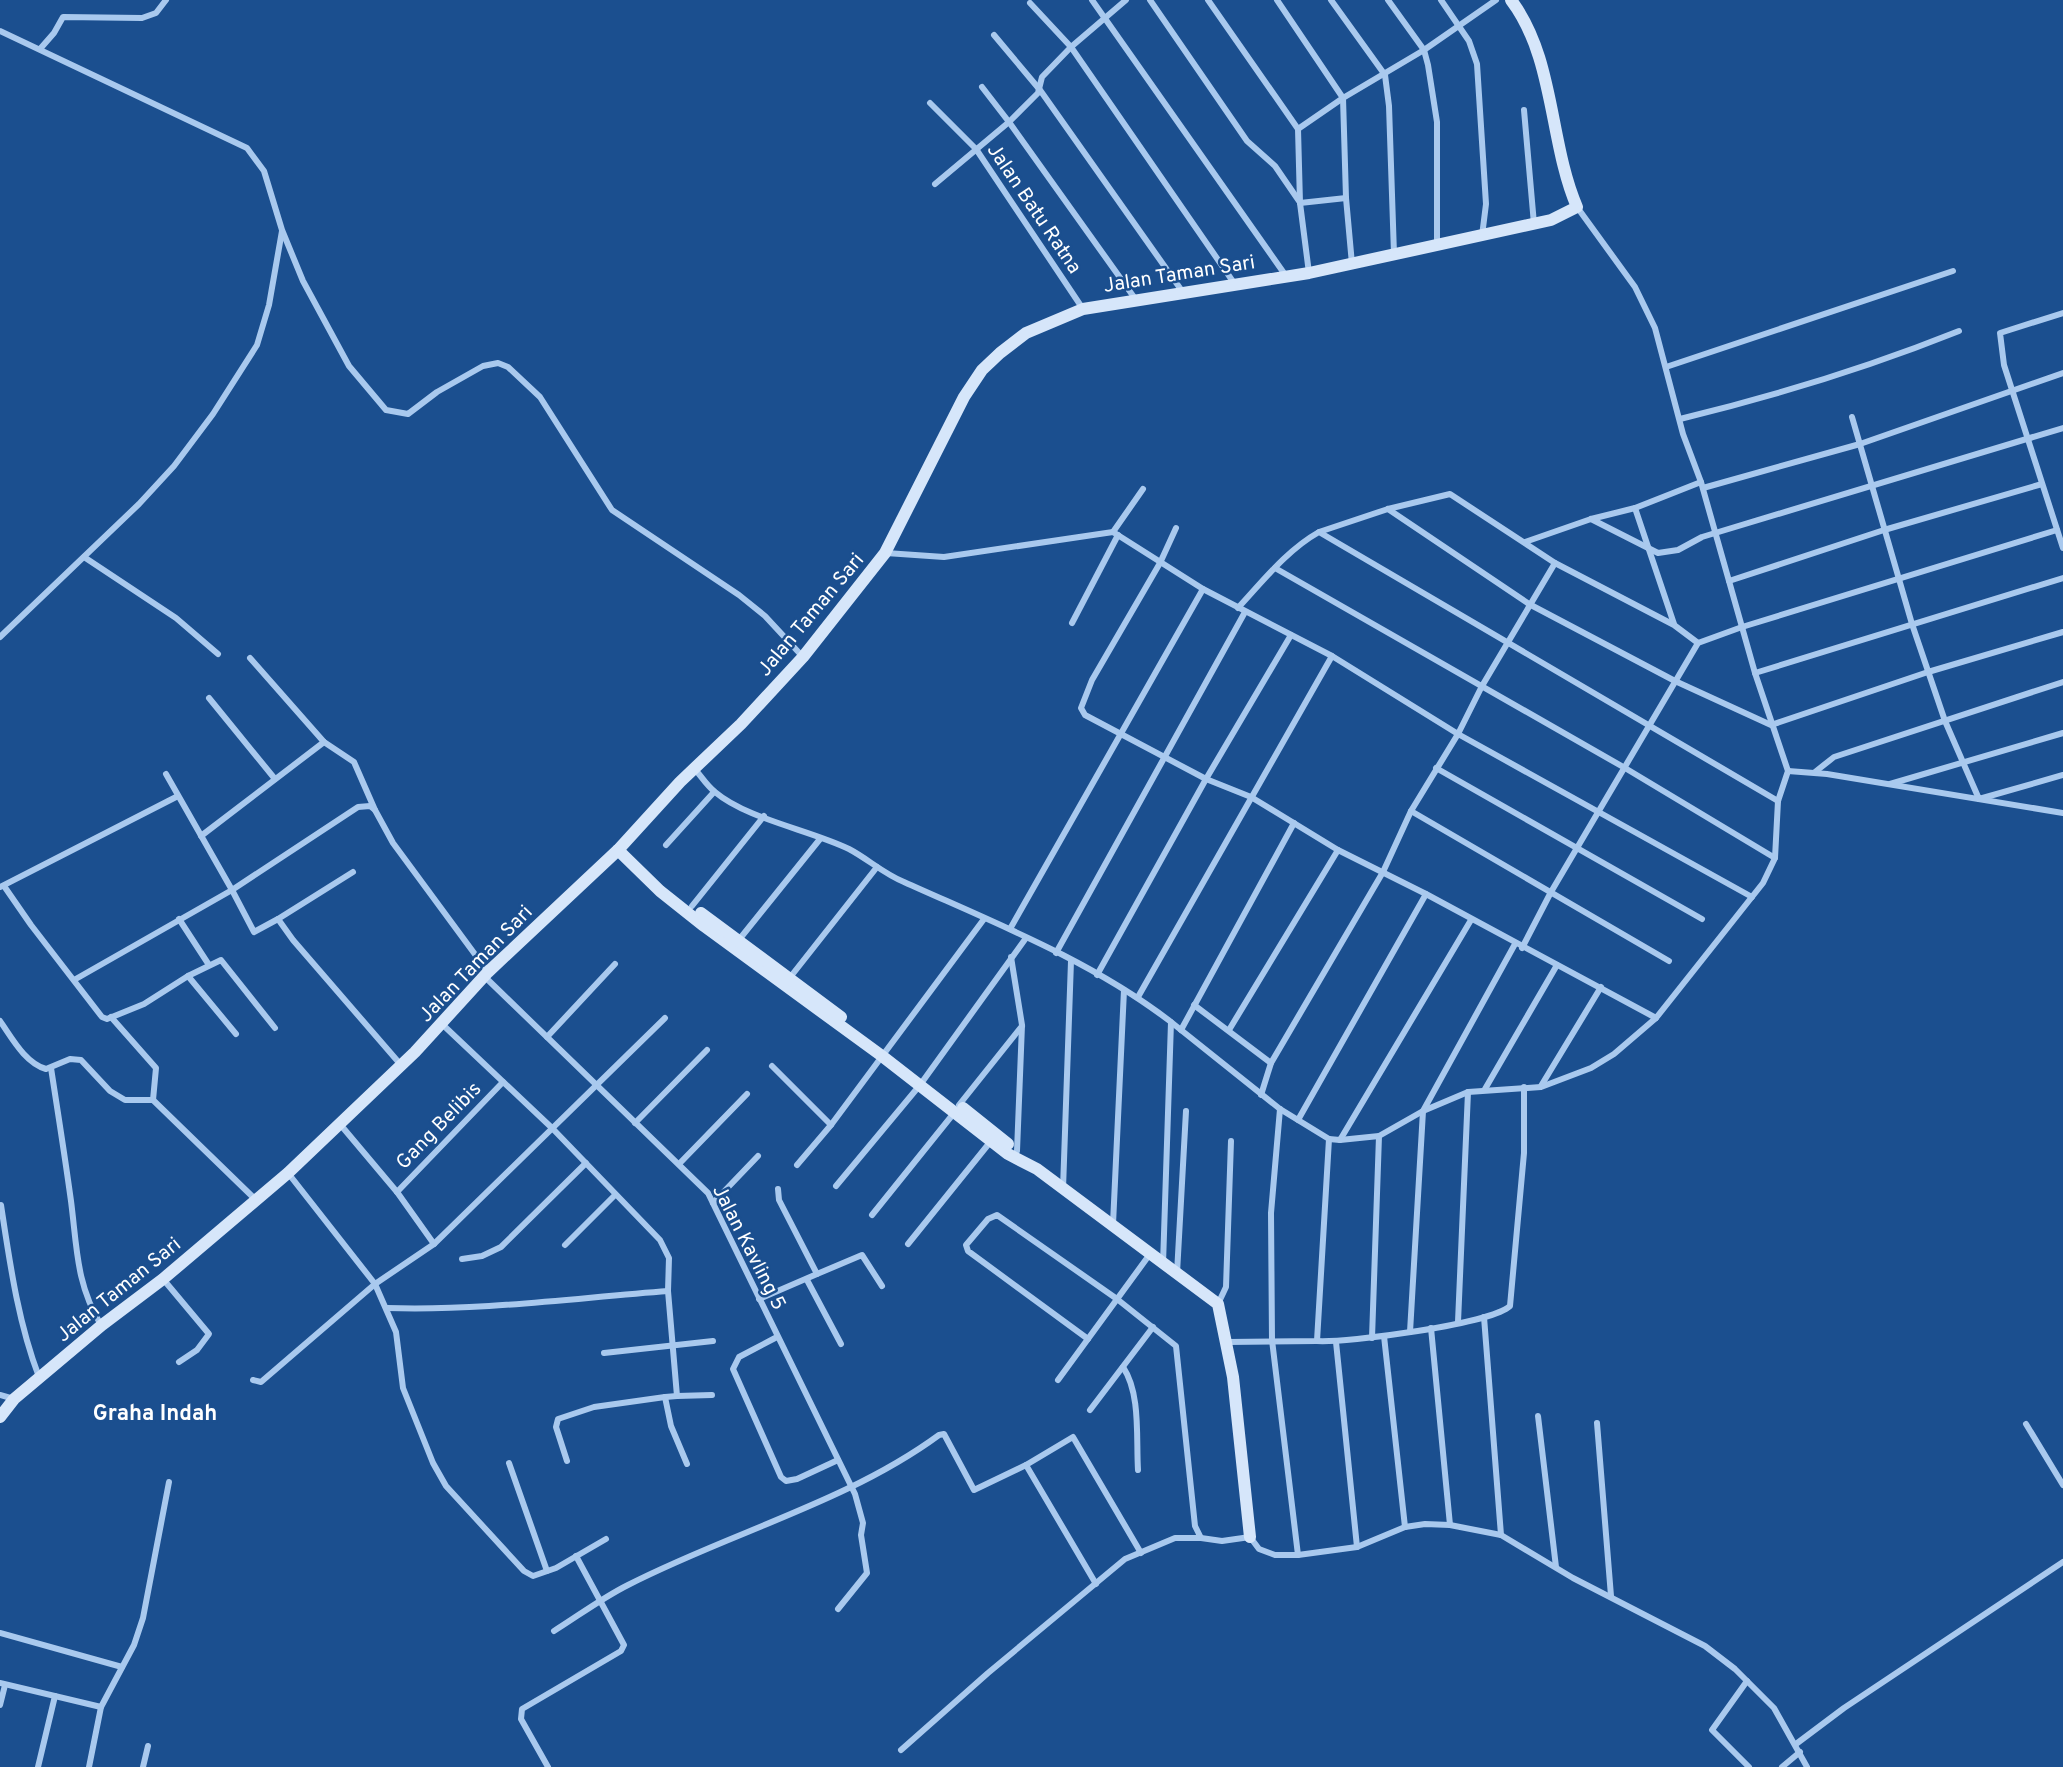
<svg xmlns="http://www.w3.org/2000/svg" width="2063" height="1767" viewBox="0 0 2063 1767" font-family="Overpass,sans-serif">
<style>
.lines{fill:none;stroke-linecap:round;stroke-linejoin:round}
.street{stroke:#a9c9ee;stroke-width:6}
.secondary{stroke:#d6e6fa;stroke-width:12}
.labels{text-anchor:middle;stroke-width:5;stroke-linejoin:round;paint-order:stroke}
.street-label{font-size:20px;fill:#fff;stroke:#1b4f8f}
.quarter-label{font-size:22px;font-weight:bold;fill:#fff;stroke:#1b4f8f}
</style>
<rect width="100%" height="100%" fill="#1b4f8f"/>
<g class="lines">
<g class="street">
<polyline points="1092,0 1286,276"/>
<polyline points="1150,0 1247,141 1275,166 1299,201"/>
<polyline points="1208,0 1298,129 1300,203 1309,273"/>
<polyline points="1277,0 1343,98 1346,198 1352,264"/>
<polyline points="1331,0 1385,75 1389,106 1394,254"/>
<polyline points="1388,0 1424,50 1428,65 1437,122 1437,245"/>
<polyline points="1441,0 1469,41 1477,64 1486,204 1482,236"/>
<polyline points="1030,3 1071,47 1234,283"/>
<polyline points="0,31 247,148 264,171 282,230 303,281 349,366 386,410 408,414 437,392 483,366 498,363 508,367 540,397 612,510 739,595 765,616 803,657"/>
<polyline points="994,35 1040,90 1182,291"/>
<polyline points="40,49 54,33 63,17 142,18 156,13 166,0"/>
<polyline points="982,87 1009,122 1136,300"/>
<polyline points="930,103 976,149 1083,309"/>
<polyline points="1524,110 1534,224"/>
<polyline points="1298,129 1343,98 1424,50 1496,0"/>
<polyline points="935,184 1009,122 1038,93 1042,77 1071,47 1126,0"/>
<polyline points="1300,203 1346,198"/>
<polyline points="2063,313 2000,333 2004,365 2063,548"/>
<polyline points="1666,367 1953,271"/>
<polyline points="1852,417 1912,624 1945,721 1979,799 2063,775"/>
<path d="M1680,419c95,-23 189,-52 279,-88"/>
<polyline points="1703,488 1860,444 2063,373"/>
<polyline points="1635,508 1674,624"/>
<polyline points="1388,509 1529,604 1675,681 1771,725 1928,672 2063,632"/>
<polyline points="1591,519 1658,553 1678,550 1702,537 2063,428"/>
<polyline points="1176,528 1160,563 1092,680 1081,708 1085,715 1206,779 1251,797 1338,850 1426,894 1656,1018"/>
<polyline points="1113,532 1143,489"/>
<polyline points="1319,532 1388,509 1450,494 1555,563 1674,625 1698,643"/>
<polyline points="1525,542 1591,519 1635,508 1701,482"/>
<polyline points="886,553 944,557 1113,532 1203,589 1332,656 1458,734 1482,686 1555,563"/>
<polyline points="84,557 176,618 218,654"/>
<polyline points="1275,568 1625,768 1775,858"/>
<polyline points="1729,581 1884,530 2042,484"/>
<path d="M1238,608c25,-27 49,-58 81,-76l459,269"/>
<polyline points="1072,623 1118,535"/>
<polyline points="0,637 139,504 174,466 213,414 257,345 269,305 282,231"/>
<polyline points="250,658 324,742 354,762 375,810"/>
<polyline points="1755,673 2063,578"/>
<polyline points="209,698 275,779"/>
<path d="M694,768c7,8 13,18 21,24 32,27 95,38 134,57 19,10 35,25 55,33 91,41 188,79 267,140l-8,242"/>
<polyline points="1436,768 1702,919"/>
<polyline points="1788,771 1827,774 2063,813"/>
<polyline points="1815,772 1834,757 2063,682"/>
<polyline points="1890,784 2063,733"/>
<polyline points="1411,811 1669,961"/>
<polyline points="201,836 324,742"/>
<polyline points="666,845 714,792"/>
<polyline points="4,886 31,925 102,1017 107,1019 144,1004 188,976 221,960 275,1028"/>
<polyline points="0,887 178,796"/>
<polyline points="692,906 764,816"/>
<polyline points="179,919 209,965"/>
<polyline points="278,919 353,872"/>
<polyline points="1010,929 1203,589"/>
<polyline points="738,941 820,839"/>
<polyline points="1522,948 1551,892 1698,643 1742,627 2057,530"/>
<polyline points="1056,953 1245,612"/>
<polyline points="1011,957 1022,1025 1017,1151 1014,1157"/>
<polyline points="1097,975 1206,779 1291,635"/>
<polyline points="188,976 236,1034"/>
<polyline points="485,977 708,1193 855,1494 863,1523 861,1535 867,1573 838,1609"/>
<polyline points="74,980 232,890 166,774"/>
<polyline points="788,980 877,867"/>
<polyline points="1138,997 1332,656"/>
<polyline points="1194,1005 1271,1063"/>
<polyline points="111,1017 156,1068 153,1100"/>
<path d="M0,1021c12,17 25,42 46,48l24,-10 11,1 29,31 15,9h28l104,101"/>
<polyline points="1171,1022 1280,1109 1329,1139 1317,1341 1228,1342"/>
<polyline points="1181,1030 1294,823"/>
<polyline points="1229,1030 1338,850"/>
<polyline points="547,1037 615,964"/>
<polyline points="401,1065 293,940 278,919 254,932 232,890 358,807 370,806 375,810 393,843 488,972"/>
<polyline points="772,1066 831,1125"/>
<path d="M51,1068c7,45 14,89 20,133 6,46 5,83 30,124"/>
<polyline points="1541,1086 1601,987"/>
<polyline points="1485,1089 1557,965"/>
<polyline points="1261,1095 1271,1063 1383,872 1411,811 1458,734 1752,897"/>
<polyline points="959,1105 1022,1026"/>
<polyline points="1280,1109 1271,1213 1272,1340 1298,1555"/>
<polyline points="1298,1120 1426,894"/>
<polyline points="339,1123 397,1192 434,1244"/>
<polyline points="635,1123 707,1050"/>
<polyline points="1329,1139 1340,1140 1471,920"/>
<polyline points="1340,1140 1379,1136 1423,1111 1468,1092 1541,1087 1591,1068 1614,1054 1656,1018 1763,883 1775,858 1778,801 1788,771 1755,673 1701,482 1683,434 1655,328 1635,287 1577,207"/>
<polyline points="679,1164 747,1094"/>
<polyline points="797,1165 831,1125 984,919"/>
<polyline points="288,1173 375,1284 396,1332 403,1388 433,1463 446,1486 524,1571 533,1576 556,1568 606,1539"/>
<polyline points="836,1186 920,1085 1026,938"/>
<polyline points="1063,1189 1071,961"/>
<polyline points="397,1192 503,1082"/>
<polyline points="713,1203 758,1156"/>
<path d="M1,1205c9,59 17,117 38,172"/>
<polyline points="872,1215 954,1113"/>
<polyline points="1113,1224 1124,990"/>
<polyline points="908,1244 991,1141"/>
<polyline points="565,1245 615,1195"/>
<polyline points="462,1259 482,1256 501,1247 586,1163"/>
<polyline points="1177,1273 1186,1111"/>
<polyline points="817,1274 862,1255 882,1286"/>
<polyline points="163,1279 209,1334 197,1350 179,1362"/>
<polyline points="807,1280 841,1344"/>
<polyline points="668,1291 677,1396 665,1397 671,1426 687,1464"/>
<polyline points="759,1299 817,1274 779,1200 778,1189"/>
<polyline points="1218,1304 1226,1287 1231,1141"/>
<path d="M387,1308c94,3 187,-10 281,-17l1,-33 -9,-18 -108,-112 -109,-103"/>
<polyline points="1484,1317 1501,1535"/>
<polyline points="1458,1322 1468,1092"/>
<polyline points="1431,1328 1450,1525"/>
<polyline points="1410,1332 1423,1111 1515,944"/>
<polyline points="1384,1336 1405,1527"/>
<polyline points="777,1337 739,1357 733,1369 781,1477 786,1481 797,1479 838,1460"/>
<polyline points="1372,1338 1379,1136"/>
<polyline points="1088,1339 968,1251 966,1245 988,1219 997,1215 1117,1299 1176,1346 1195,1526 1201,1538 1222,1541 1250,1537 1259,1549 1275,1555 1298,1555 1357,1547 1405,1527 1425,1524 1450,1525 1501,1535 1573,1578 1705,1646 1735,1669 1774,1708 1807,1767"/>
<path d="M1317,1341c30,2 174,-17 193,-35l14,-153v-66"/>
<polyline points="1336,1342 1357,1547"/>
<polyline points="604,1353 713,1341"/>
<path d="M1123,1367c18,27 13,71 15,103"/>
<polyline points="253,1380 261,1382 375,1284 434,1244 665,1018"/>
<polyline points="1058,1380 1150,1254"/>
<polyline points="0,1395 14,1399"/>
<polyline points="677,1396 712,1395"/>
<polyline points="1090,1410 1153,1327"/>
<polyline points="1538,1416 1556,1567"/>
<polyline points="1597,1423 1611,1596"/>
<polyline points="2026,1424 2063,1485"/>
<polyline points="567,1461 556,1427 558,1419 594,1407 665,1397"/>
<polyline points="509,1463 547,1571"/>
<polyline points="1096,1584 1026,1465 1073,1437 1141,1553"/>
<path d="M554,1631c24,-15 48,-33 74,-46 101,-52 220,-83 311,-150l5,-1 30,56 52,-25"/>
<polyline points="0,1633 122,1667"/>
<polyline points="1747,1681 1712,1730 1749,1767"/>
<polyline points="0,1683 101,1707"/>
<polyline points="0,1705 5,1685"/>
<polyline points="1796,1744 1844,1708 2063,1562"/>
<polyline points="901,1750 988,1673 1125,1559 1175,1538 1201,1538"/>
<polyline points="38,1767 55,1696"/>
<polyline points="89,1767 101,1707 134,1645 143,1618 169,1482"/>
<polyline points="143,1767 148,1746"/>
<polyline points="548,1767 521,1719 522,1709 621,1651 624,1645 576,1556"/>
<polyline points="1782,1767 1800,1752"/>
</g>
<g class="secondary">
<polyline points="618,850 660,891 704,926 882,1056 1008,1154 1037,1169 1218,1304 1233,1377 1250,1537"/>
<polyline points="701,913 841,1017"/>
<polyline points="963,1108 1008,1144"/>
<path d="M0,1417l14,-18 88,-74 61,-46 125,-106 127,-121 73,-80 130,-122 62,-68 61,-58 62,-67 82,-104 79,-156 18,-27 18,-17 26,-20 57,-24 226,-36 242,-53 26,-13c-28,-65 -22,-149 -66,-207"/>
</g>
</g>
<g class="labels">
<g class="street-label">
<text transform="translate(1035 208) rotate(56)" y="7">Jalan Batu Ratna</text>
<text transform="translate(1179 273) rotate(-9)" y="7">Jalan Taman Sari</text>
<text transform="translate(810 614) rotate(-50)" y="7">Jalan Taman Sari</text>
<text transform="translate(475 963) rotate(-46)" y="7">Jalan Taman Sari</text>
<text transform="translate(438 1125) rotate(-46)" y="7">Gang Belibis</text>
<text transform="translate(750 1247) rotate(63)" y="7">Jalan Kavling 5</text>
<text transform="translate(118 1289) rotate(-39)" y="7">Jalan Taman Sari</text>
</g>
<g class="quarter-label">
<text x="155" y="1420">Graha Indah</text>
</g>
</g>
</svg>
